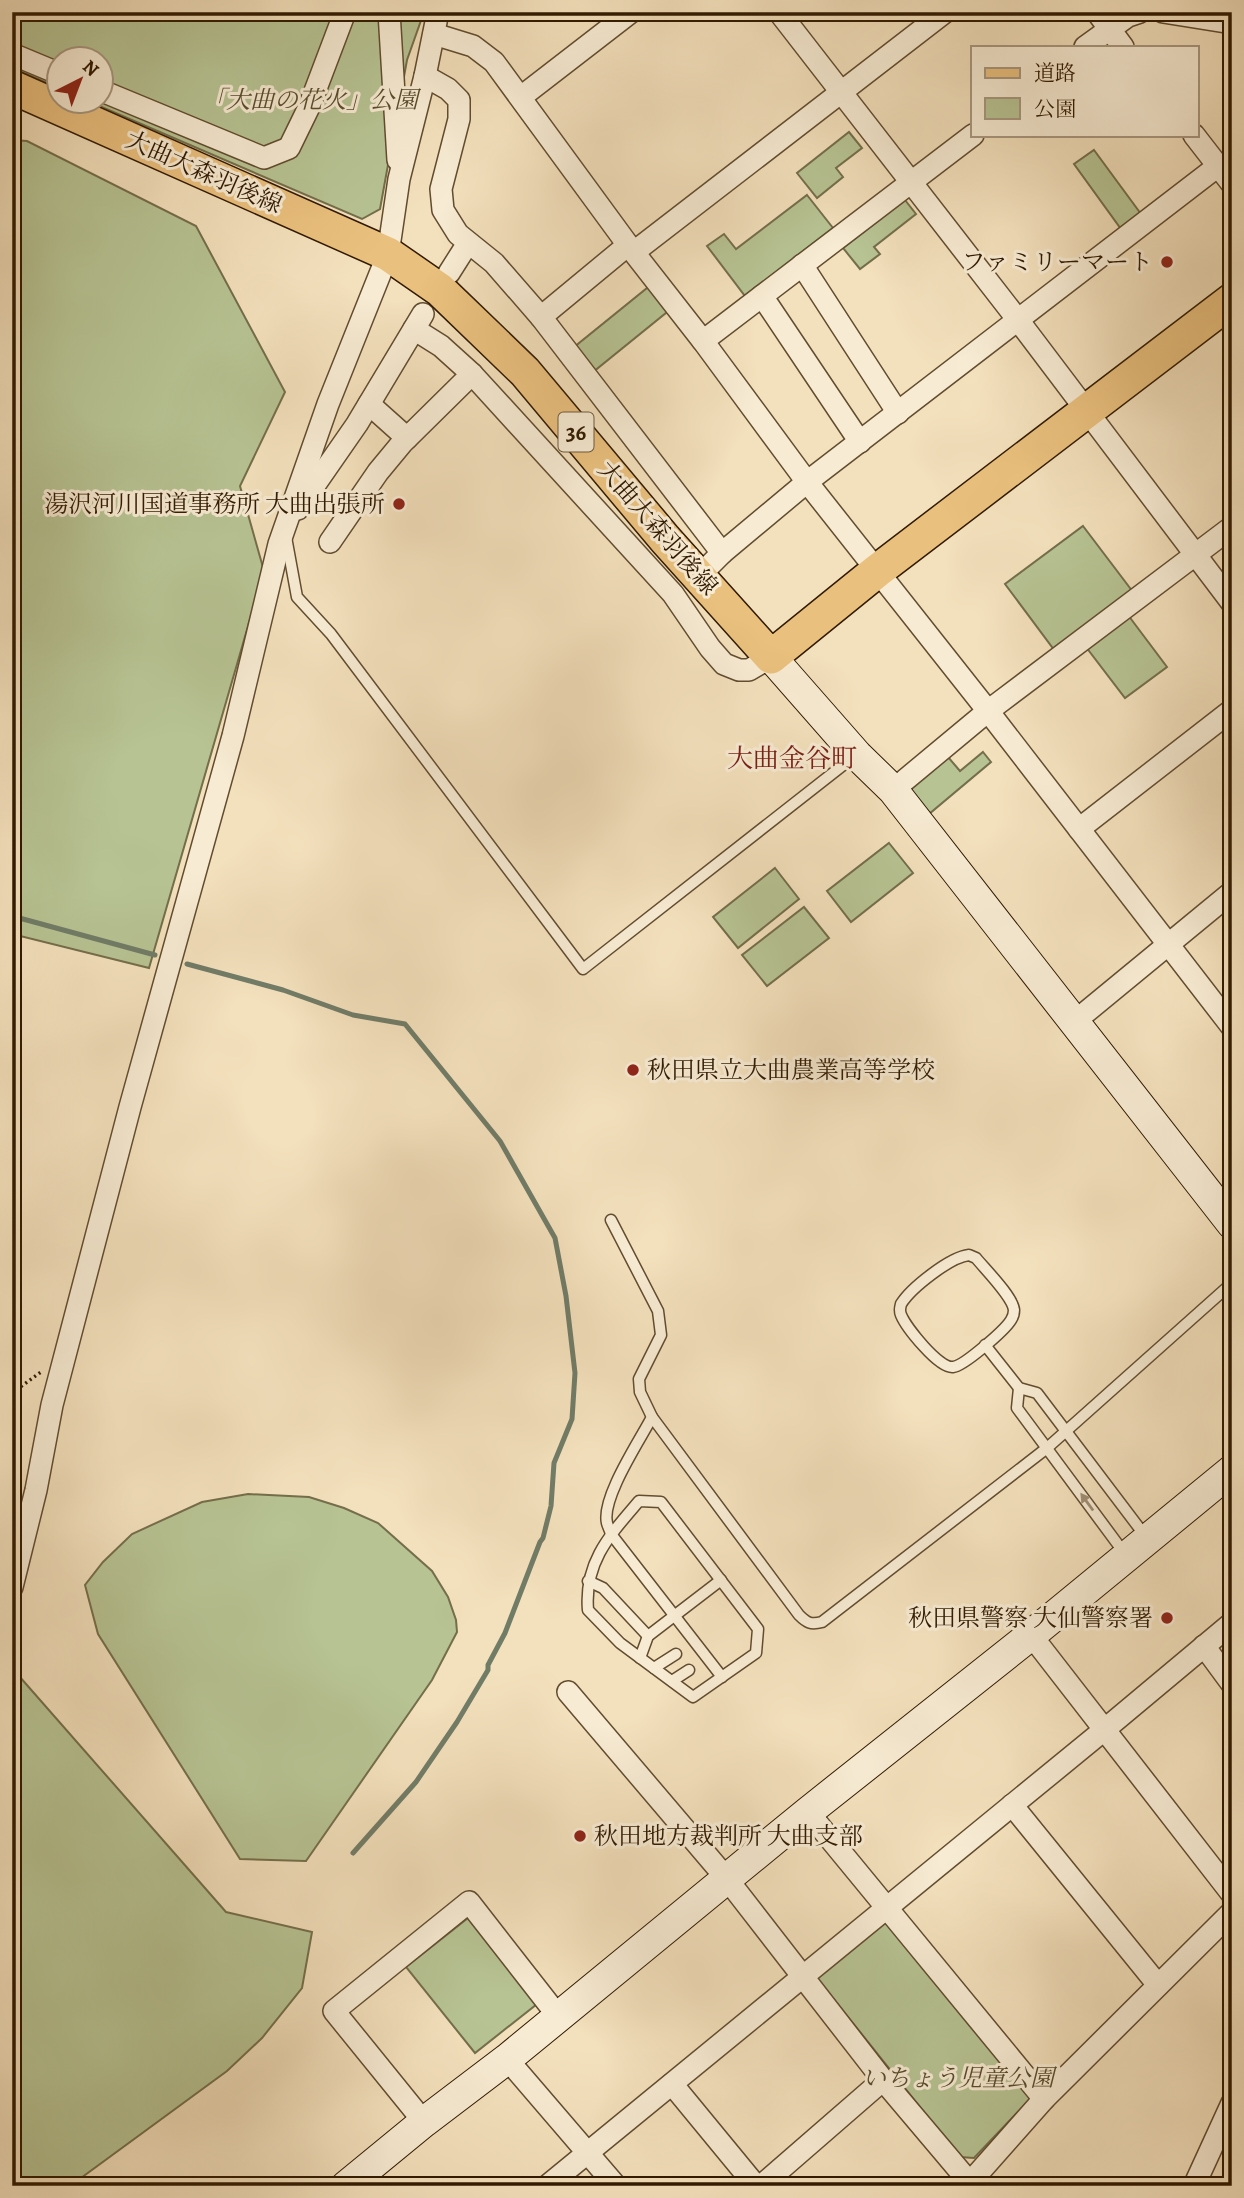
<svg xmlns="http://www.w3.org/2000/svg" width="1244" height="2198" viewBox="0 0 1244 2198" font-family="Alegreya,'Noto Serif JP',serif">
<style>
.green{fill:#b7c393;stroke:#746e4a;stroke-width:2}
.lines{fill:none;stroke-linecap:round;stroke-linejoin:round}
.stream{stroke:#717c67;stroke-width:5}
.lane-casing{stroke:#624c2f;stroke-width:13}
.street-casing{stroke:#624c2f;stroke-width:24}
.secondary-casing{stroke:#311a00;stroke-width:32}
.primary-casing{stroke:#311a00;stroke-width:36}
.path{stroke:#311a00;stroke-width:3.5;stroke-dasharray:2 3.5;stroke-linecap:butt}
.lane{stroke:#f7ebd3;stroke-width:10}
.street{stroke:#f7ebd3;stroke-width:21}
.secondary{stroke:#f7ebd3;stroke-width:30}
.primary{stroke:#eac07e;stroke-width:33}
.oneway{fill:#9e8d74}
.poi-dot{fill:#8f2418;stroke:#f7ebd3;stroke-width:2.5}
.labels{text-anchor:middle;stroke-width:6;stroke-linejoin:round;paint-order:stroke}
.shield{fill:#f7ebd3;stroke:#6c593f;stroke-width:2}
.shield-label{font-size:23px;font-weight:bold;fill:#311a00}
.park-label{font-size:24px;font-style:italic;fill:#594d2c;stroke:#f7ebd3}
.street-label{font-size:24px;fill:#311a00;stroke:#f7ebd3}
.poi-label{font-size:24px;fill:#311a00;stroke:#f7ebd3;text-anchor:end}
.neighbourhood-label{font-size:26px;fill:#7a1f14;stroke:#f7ebd3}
</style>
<rect width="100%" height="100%" fill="#f3e0bc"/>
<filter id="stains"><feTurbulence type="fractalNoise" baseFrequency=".00286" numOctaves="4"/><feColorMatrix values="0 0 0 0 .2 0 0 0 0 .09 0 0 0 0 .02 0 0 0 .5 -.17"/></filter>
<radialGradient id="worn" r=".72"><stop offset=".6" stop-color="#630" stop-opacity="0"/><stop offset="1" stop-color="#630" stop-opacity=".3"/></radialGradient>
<g class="green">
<polygon points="12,12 424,12 407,60 380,209 362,219 90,102 102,102 102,60 60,60 59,88 12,68"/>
<polygon points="849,132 862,148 836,168 843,177 817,198 797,173"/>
<polygon points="12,140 27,141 196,226 285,392 240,486 264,571 149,968 12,934"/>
<polygon points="1094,150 1141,214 1121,229 1074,164"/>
<polygon points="807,195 833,228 745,296 707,246 724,234 736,249"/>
<polygon points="905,200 916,214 874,247 880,254 860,269 843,248"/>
<polygon points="652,284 672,308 593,372 573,348"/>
<polygon points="1083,526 1133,592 1055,651 1005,584"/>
<polygon points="1128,615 1167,667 1125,698 1086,647"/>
<polygon points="983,752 991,762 929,814 908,790 948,757 960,771"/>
<polygon points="889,843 913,873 851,922 827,891"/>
<polygon points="775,868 799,899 738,948 713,917"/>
<polygon points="804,907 829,938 767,986 742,955"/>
<polygon points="248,1494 309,1497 344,1508 378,1523 432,1571 448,1597 456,1620 457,1632 432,1680 306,1861 240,1859 98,1634 85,1585 103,1562 132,1534 202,1502"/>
<polygon points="12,1668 226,1912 312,1932 302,1988 262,2038 227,2071 70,2186 12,2186"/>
<polygon points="888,1916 1034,2095 974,2158 960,2157 816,1977"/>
<polygon points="468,1918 537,2004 475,2053 406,1967"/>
</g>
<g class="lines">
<g class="stream">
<polyline points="12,916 155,955"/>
<polyline points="187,964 283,990 353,1015 405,1024 500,1141 555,1238 566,1296 575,1373 572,1419 554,1463 551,1506 543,1538 540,1542 505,1633 488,1665 488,1670 457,1722 416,1782 353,1853"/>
</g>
<g class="lane-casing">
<g id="lane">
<polyline points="286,537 297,597 331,634 583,969 856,755"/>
<path d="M611,1220l47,91 3,24 -22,44 1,13 12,25 147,198c8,8 12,10 23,7l225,-174 185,-165"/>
<path d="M969,1255l7,3c9,11 37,39 38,52 0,3 -1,7 -3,10 -6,10 -47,46 -58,47 -14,2 -47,-40 -52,-52 -2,-5 -1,-6 0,-11 10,-16 49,-47 68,-49z"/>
<polyline points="985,1345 1019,1388 1037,1393 1146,1537"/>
<polyline points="1019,1388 1017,1408 1125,1554"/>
<path d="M652,1417c-12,23 -51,81 -45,106 1,4 3,7 4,11l111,143"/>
<path d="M639,1501l22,1 97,127 -2,24 -63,44 -73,-54 -32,-33c-4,-48 22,-75 51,-109z"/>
<polyline points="588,1581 603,1588 648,1636"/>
<polyline points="640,1658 648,1636 721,1580"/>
<polyline points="654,1668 676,1654"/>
<polyline points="672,1681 689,1670"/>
</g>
</g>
<g class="street-casing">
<g id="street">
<polyline points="389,12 398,160"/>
<polyline points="779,12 1018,320 1232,603"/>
<polyline points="1097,12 1123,47"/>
<polyline points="1163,12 1232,23"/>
<polyline points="434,34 473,46 494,62 628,245 703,341 807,482 988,711 1232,1027"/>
<polyline points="1085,47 1128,16 1140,12"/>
<polyline points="12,54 60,74"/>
<polyline points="425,76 448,89 459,100 459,119 441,189 443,210 458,234 494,263 541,317 722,553 699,576"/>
<polyline points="102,91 264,158 289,148 309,107 345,12"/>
<polyline points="521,97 631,12"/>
<polyline points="1194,135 1232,184"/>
<polyline points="634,252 945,12"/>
<polyline points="802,265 898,413"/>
<polyline points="449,273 468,243"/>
<polyline points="762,296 860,442"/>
<polyline points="541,317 628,245"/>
<polyline points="414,329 441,346 472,374 673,594 710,648 724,664 739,670 749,670 771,657"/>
<polyline points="703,341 973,135"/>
<polyline points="369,404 407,438"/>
<polyline points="298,509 357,424 423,314"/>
<polyline points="330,542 378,472 402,443 472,374"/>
<polyline points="722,553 807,482 1218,166"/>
<polyline points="893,790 988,711 1232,527"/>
<polyline points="1079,829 1232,710"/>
<polyline points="1074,1022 1232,892"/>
<polyline points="12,1587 36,1490 52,1405 130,1107 233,736 279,544 328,404 388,254 399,179 425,76 438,12"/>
<polyline points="1031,1635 1232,1894"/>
<polyline points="1204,1646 1232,1684"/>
<polyline points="568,1692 727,1879 883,2080 970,2183 975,2186"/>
<polyline points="1012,1805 1158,1985"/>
<polyline points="808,1812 1044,2099"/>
<polyline points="507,2059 616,2186"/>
<polyline points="672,2084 756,2186"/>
<polyline points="424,2122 334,2011 469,1902 558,2016"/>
<polyline points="547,2186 1104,1730 1232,1623"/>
<polyline points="761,2186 883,2080"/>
<polyline points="967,2186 1044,2099 1232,1912"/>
<polyline points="1194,2186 1232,2103"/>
</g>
</g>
<g class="secondary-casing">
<g id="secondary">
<polyline points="771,657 857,755 893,790 1232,1224"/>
<polyline points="346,2186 424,2122 507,2059 808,1812 1031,1635 1232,1470"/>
</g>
</g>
<g class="primary-casing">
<polyline id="primary" points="12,87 388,254 440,290 525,372 665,539 771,657 877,571 1232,300"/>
</g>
<polyline class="path" points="12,1393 41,1372"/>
<use href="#lane" class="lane"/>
<use href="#street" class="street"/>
<use href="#secondary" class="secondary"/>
<use href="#primary" class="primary"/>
</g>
<defs><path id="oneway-solid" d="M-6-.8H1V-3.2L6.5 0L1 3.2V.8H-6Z" transform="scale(1.75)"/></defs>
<use class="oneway" href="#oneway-solid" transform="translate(1087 1502) rotate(-126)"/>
<g class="poi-dot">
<circle cx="1167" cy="262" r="7"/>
<circle cx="399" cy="504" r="7"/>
<circle cx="633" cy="1070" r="7"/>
<circle cx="1167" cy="1618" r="7"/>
<circle cx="580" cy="1836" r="7"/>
</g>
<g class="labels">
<rect class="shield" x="558.5" y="412.5" width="35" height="39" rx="5"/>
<g class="shield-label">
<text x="576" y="440">36</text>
</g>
<g class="park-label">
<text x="310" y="108">「大曲の花火」公園</text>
<text x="958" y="2086">いちょう児童公園</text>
</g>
<g class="street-label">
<text transform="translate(204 172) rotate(24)" y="8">大曲大森羽後線</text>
<text transform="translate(658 528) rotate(49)" y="8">大曲大森羽後線</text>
</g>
<g class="poi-label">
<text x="1153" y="270">ファミリーマート</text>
<text x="385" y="512">湯沢河川国道事務所 大曲出張所</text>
<text x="647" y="1078" text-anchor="start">秋田県立大曲農業高等学校</text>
<text x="1153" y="1626">秋田県警察 大仙警察署</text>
<text x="594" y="1844" text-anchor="start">秋田地方裁判所 大曲支部</text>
</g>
<g class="neighbourhood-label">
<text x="792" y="767">大曲金谷町</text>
</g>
</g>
<rect width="1244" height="2198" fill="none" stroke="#f3e0bc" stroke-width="42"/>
<rect x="14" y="14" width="1216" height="2170" fill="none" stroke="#311a00" stroke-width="3.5"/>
<rect x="21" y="21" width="1202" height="2156" fill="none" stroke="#311a00" stroke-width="2"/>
<rect x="971" y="46" width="228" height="91" fill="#f7ebd3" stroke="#a8977f" stroke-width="2"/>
<rect x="985" y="68" width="35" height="10" fill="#eac07e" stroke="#a8977f" stroke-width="2"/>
<text x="1034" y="80" font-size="21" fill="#311a00">道路</text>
<rect x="985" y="98" width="35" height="21" fill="#b7c393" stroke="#a8977f" stroke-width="2"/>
<text x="1034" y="116" font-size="21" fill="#311a00">公園</text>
<g transform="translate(80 80) rotate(42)"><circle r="33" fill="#f7ebd3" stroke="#a8977f" stroke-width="2"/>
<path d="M0-5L12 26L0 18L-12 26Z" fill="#8f2418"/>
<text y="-10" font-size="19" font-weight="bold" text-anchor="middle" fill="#311a00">N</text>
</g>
<rect width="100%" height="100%" filter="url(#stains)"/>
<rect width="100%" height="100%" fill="url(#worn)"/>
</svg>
